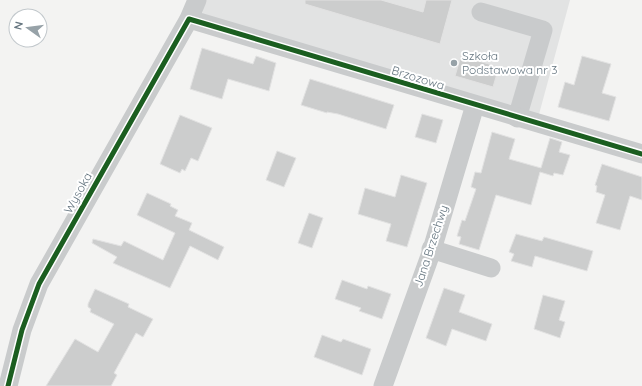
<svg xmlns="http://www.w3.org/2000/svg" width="642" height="386" viewBox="0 0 642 386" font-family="Quicksand,sans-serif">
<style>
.built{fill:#e2e3e3}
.building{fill:#cccdcd;stroke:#e2e2e2}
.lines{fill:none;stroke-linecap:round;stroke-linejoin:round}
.minor{stroke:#c9cbcc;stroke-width:19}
.cycleway-casing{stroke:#fff;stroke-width:8}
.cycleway{stroke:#1b5e20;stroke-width:5}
.poi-dot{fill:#97a2a8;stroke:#fff;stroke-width:1.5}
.labels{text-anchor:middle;stroke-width:4;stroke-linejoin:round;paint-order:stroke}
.poi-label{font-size:12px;fill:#667680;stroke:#fff;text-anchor:start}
.street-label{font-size:12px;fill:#667680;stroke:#fff}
</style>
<rect width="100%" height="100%" fill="#f3f3f2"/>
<polygon class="built" points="205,0 570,0 538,118 204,16 202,13"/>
<g class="building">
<polygon points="305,0 381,0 423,12 426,0 452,0 440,44 305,4"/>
<polygon points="202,48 253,64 256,56 276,63 269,91 228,79 222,99 190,89"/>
<polygon points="461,56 499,67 493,87 455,76"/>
<polygon points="582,56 611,64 602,93 616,97 609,121 558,107 565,82 574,85"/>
<polygon points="310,79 394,105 386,129 338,114 327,112 327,113 301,105"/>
<polygon points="422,114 443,120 436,143 415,137"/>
<polygon points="180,115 212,128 198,161 191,158 185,171 182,169 180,173 160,164"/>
<polygon points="492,132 515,139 509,159 541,168 550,138 562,142 559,152 570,155 563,175 554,173 553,176 540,172 531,205 496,195 479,250 459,244 461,237 457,236 462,220 465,221 476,189 471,187 475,172 481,173"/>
<polygon points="277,151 296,158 284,187 266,180"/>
<polygon points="602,164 642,177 642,200 630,196 620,230 596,223 605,195 596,192 597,186 595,185"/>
<polygon points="401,175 427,183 407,247 386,241 391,224 358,214 365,188 395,197"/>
<polygon points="147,193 171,204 170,206 178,210 175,216 192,223 189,230 224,247 218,260 190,246 170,288 113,263 117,257 92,243 93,239 121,246 124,241 163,260 175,233 137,215"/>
<polygon points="309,213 323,218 312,248 298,243"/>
<polygon points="516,234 542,241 544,237 593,251 587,271 535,256 532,267 511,261 514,254 509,252"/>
<polygon points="342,280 367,289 368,286 391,294 382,319 359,311 361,308 335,299"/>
<polygon points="444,288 465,295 459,312 492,324 486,341 452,329 446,346 426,338"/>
<polygon points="95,289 129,304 128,307 153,319 143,337 136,333 114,373 117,375 111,386 46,386 75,339 98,352 114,324 90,312 91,309 88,307 88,304"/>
<polygon points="543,295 565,301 559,320 565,322 560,338 534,329"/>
<polygon points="322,335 341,342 343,339 371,349 362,375 314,357"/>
</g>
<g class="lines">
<g class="minor">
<polyline points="481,12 543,30 517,118"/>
<polyline points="189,19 642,154"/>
<polyline points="431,249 491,268"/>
<polyline points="8,386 22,330 39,284 189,19 197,0"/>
<polyline points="383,386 431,253 475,105"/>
</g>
<g class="cycleway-casing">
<polyline id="cycleway" points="8,386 22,330 39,284 189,19 642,154"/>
</g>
<use href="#cycleway" class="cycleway"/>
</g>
<circle class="poi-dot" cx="454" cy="63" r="4"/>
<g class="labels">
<g class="poi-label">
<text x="462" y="60">Szkoła<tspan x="462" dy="14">Podstawowa nr 3</tspan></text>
</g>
<g class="street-label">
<text transform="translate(418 78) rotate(17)" y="4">Brzozowa</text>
<text transform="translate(78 193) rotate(-61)" y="4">Wysoka</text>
<text transform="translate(431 246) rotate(-72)" y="4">Jana Brzechwy</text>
</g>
</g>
<g transform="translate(28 28) rotate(284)"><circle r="19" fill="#ffffff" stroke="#c2c8cc"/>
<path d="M0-3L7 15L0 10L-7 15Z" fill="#97a2a8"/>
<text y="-6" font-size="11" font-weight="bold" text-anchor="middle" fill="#667680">N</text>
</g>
</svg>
